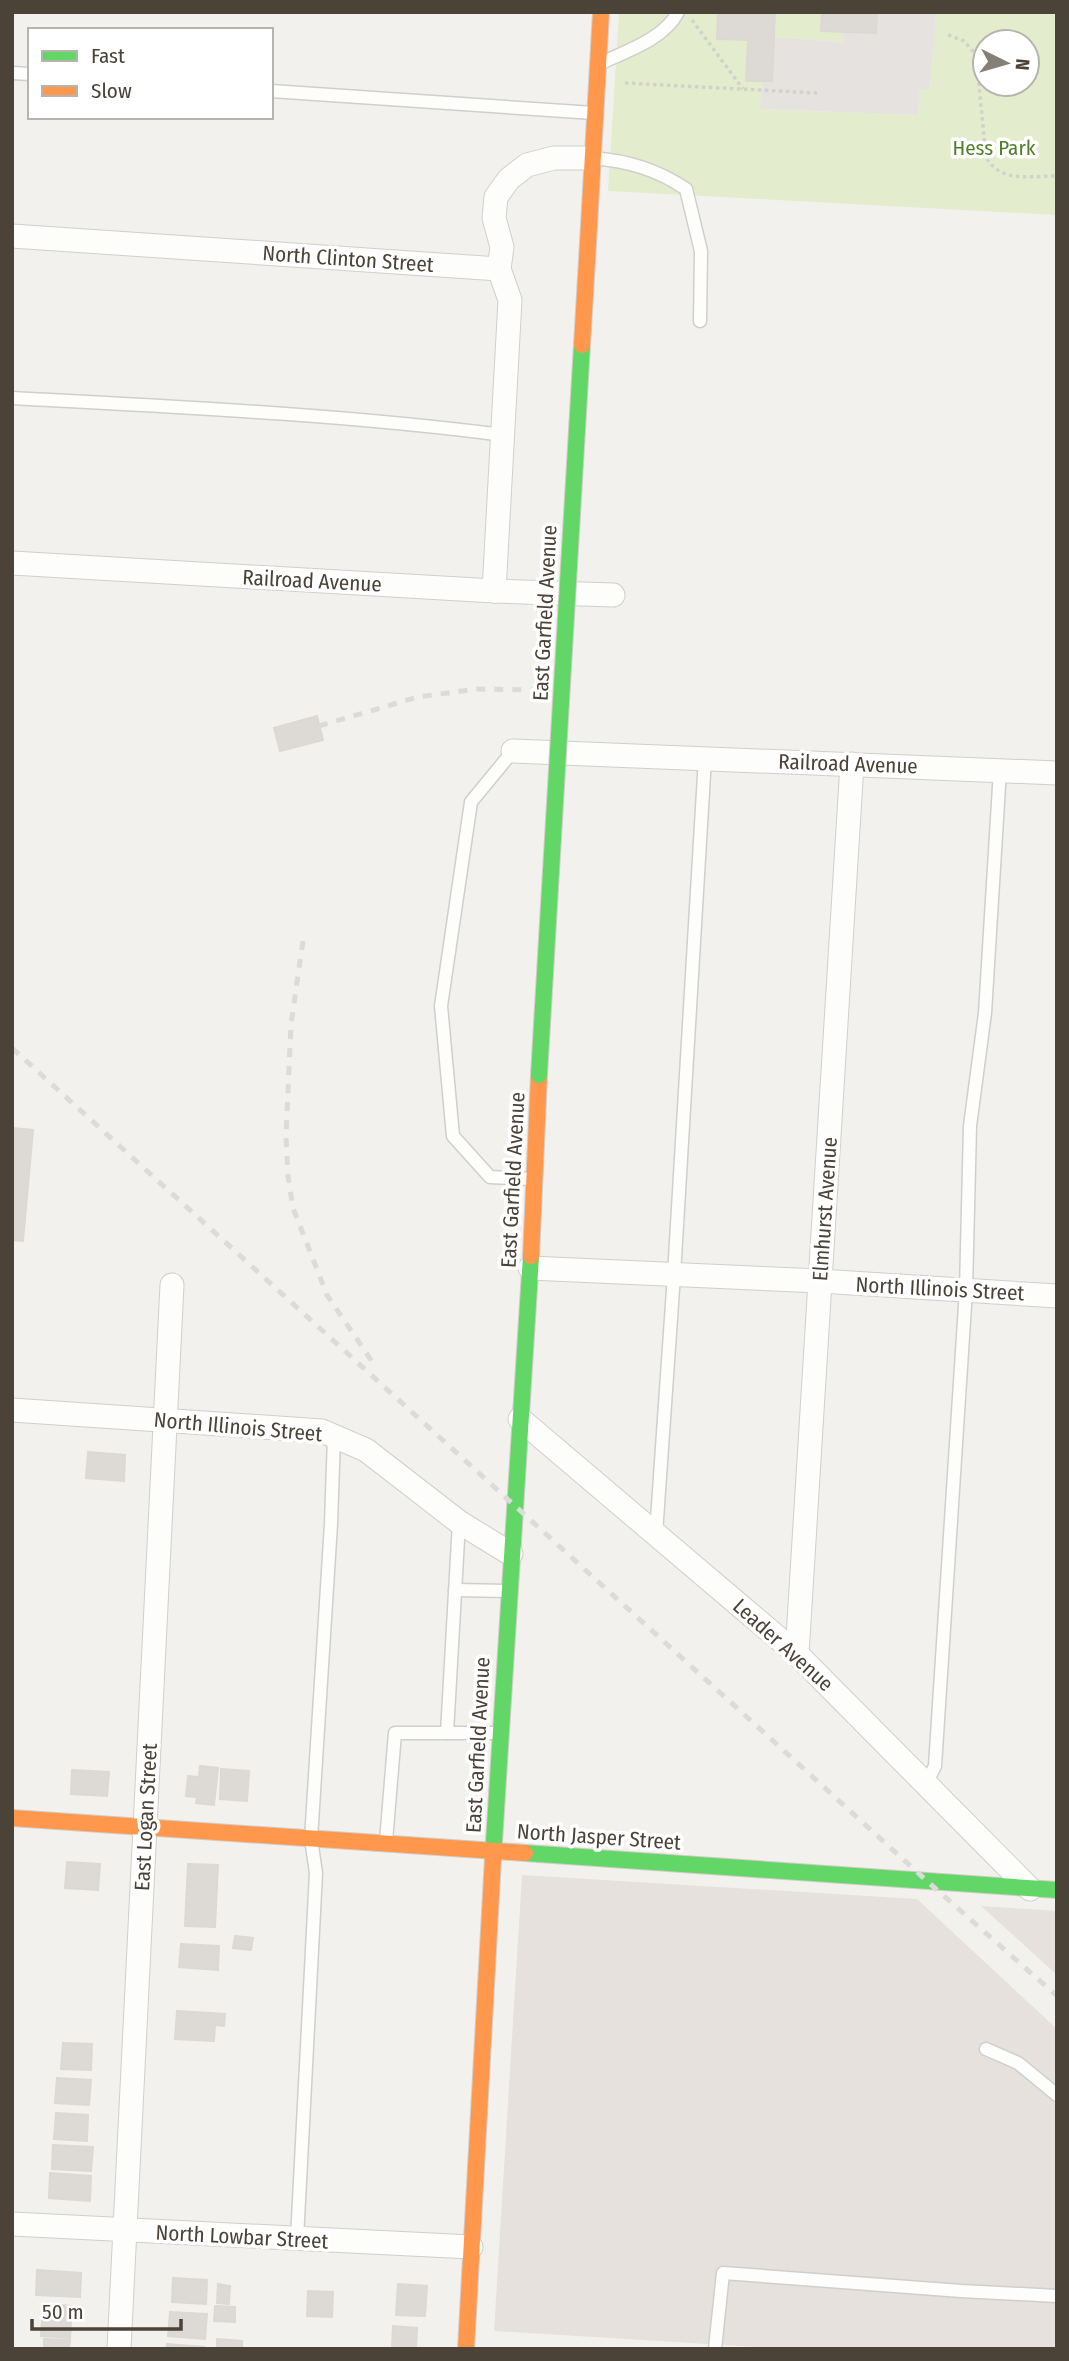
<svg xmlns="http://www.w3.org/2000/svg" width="1069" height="2361" viewBox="0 0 1069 2361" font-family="'Fira Sans Condensed',sans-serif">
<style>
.industrial{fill:#e6e1dd}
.green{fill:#e3edce;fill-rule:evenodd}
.parking{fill:#e5e2df}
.building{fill:#dddad6;stroke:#dcd8d3;stroke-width:2}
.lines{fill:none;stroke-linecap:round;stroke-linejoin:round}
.lane-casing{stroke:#d1cfcb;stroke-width:15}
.street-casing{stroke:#d1cfcb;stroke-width:25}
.fast-casing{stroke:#d2cdc5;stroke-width:18}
.slow-casing{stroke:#d2cdc5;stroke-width:18}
.path{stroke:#d3d1cc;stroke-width:3.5;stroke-dasharray:3.5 3.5;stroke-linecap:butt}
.lane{stroke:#fdfdfc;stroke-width:12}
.street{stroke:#fdfdfc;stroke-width:23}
.fast{stroke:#63d668;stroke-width:16}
.slow{stroke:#ff974d;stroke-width:16}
.rail{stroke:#dbdbda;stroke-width:5;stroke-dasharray:9 9;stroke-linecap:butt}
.fast-bridge-casing{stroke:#d2cdc5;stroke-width:18;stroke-linecap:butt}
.slow-bridge-casing{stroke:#d2cdc5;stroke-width:18;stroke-linecap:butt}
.fast-bridge{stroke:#63d668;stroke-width:16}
.slow-bridge{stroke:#ff974d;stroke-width:16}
.labels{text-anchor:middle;stroke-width:7;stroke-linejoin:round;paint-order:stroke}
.park-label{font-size:21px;fill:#507f29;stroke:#fff}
.street-label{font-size:21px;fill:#4b4238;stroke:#fff}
</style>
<rect width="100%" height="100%" fill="#f3f1ee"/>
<g class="industrial">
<polygon points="522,1875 917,1899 1057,2029 1057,2349 789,2349 494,2331"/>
<polygon points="981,1906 1057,1911 1057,1975"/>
</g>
<g class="green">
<path d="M619,12h99l-1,27 31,1 15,41 -2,28 157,6 1,-27h11l6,-76h121v203l-449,-24zM985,42h42v42h-42z"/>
<polygon points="775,12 822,12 844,32 844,42 774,37"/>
</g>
<polygon class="parking" points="877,12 936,12 930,89 919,89 918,115 760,109 763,81 774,37 843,42 844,32"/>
<g class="building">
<polygon points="718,12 775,12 772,81 746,81 748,40 717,39"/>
<polygon points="822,12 877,12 876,33 821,31"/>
<polygon points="317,716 323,740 280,751 274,728"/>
<polygon points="12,1128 33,1130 23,1241 12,1240"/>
<polygon points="88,1452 125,1455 124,1481 86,1478"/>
<polygon points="200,1766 218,1768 214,1805 196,1803 197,1797 186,1796 188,1776 199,1777"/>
<polygon points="221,1769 249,1771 247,1801 220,1799"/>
<polygon points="72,1770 109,1772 107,1796 71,1794"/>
<polygon points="67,1862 100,1864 98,1890 65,1888"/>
<polygon points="188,1864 218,1865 215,1927 185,1926"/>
<polygon points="235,1936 253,1938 251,1950 233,1948"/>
<polygon points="181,1944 219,1946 218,1970 179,1967"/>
<polygon points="177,2011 225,2014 224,2026 215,2025 214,2041 175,2039"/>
<polygon points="63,2043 92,2044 91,2070 61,2069"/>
<polygon points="57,2078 91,2080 89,2105 55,2103"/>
<polygon points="56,2113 88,2115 87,2141 54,2139"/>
<polygon points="53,2145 93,2147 91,2171 52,2169"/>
<polygon points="50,2173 91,2176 90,2201 49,2198"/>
<polygon points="37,2270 81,2273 80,2297 36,2295"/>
<polygon points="173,2278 207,2280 206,2304 172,2302"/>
<polygon points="218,2284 230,2286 229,2304 217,2303"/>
<polygon points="398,2284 427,2286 425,2316 396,2315"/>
<polygon points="308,2291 333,2292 332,2317 307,2316"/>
<polygon points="43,2304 72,2306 70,2338 41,2336"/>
<polygon points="215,2306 235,2307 235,2322 214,2321"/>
<polygon points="170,2312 207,2314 205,2339 168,2336"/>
<polygon points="393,2326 417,2328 416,2349 392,2349"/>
<polygon points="44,2339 70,2340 69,2349 44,2349"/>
<polygon points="217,2339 242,2341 242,2349 217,2349"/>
<polygon points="167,2344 204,2347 204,2349 166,2349"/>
</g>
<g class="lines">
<g class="lane-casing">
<g id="lane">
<path d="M601,63c26,-12 63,-24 77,-51"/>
<polyline points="12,73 30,74"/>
<polyline points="271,91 594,113"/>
<path d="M592,158c36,3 64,11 94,31l15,62 -1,70"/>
<path d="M12,398c164,9 328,16 491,37"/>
<polyline points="513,751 471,802 441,1006 453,1136 490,1177 533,1179"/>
<polyline points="656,1534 674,1275 705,758"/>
<polyline points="455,1590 508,1591"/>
<polyline points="447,1733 459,1522"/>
<polyline points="926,1784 935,1766 966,1290 970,1126 985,1013 1000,770"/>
<polyline points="386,1841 395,1733 499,1733"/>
<polyline points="986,2049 1018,2063 1057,2095"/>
<polyline points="297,2239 316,1873 311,1839 331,1524 334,1436"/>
<polyline points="715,2349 723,2273 961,2291 1057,2296"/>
</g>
</g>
<g class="street-casing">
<g id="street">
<polyline points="12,236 499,269 502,247 494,218 496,197 509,179 527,165 554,158 592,158"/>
<polyline points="12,563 494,591 613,595"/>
<polyline points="494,591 510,300 499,269"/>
<polyline points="513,751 1057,773"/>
<polyline points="530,1268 820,1281 1057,1296"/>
<polyline points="12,1410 322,1431 366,1450 459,1522 511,1554"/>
<polyline points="520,1419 797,1654 1030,1889"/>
<polyline points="797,1654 852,764"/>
<polyline points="12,2224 471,2247"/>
<polyline points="119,2349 172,1285"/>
</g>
</g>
<g class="fast-casing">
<g id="fast">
<polyline points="525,1853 1057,1890"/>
<polyline points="493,1858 531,1256"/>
</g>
</g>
<g class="slow-casing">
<g id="slow">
<polyline points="588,243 601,12"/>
<polyline points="531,1256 539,1075"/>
<polyline points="12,1818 525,1853"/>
<polyline points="466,2349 493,1858"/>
</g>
</g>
<g class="path">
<polyline points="692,20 743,89"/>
<path d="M948,35l16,6 12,14 10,102c14,26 44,19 71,19"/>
<polyline points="625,83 817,93"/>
</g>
<use href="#lane" class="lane"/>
<use href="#street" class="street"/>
<use href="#fast" class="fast"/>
<use href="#slow" class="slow"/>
<g class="rail">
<polyline points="319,726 418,697 476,689 537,690"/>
<polyline points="303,941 291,1024 286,1136 288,1176 293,1208 327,1295 375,1366"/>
<polyline points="12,1048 927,1881 1057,1996"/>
</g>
<g class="fast-bridge-casing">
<polyline id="fast-bridge" points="539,1075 582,345"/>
</g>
<g class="slow-bridge-casing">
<polyline id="slow-bridge" points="582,345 588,243"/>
</g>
<use href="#fast-bridge" class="fast-bridge"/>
<use href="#slow-bridge" class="slow-bridge"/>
</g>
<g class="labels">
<g class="park-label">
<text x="994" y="155">Hess Park</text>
</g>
<g class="street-label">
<text transform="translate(348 259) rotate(4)" y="7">North Clinton Street</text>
<text transform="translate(312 581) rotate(3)" y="7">Railroad Avenue</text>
<text transform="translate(545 613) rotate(-87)" y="7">East Garfield Avenue</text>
<text transform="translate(848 764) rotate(2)" y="7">Railroad Avenue</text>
<text transform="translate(513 1180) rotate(-87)" y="7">East Garfield Avenue</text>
<text transform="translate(825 1209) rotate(-86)" y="7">Elmhurst Avenue</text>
<text transform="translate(940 1289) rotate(3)" y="7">North Illinois Street</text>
<text transform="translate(238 1427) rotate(5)" y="7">North Illinois Street</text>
<text transform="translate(783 1645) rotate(42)" y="7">Leader Avenue</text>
<text transform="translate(478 1745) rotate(-87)" y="7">East Garfield Avenue</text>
<text transform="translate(146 1817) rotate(-87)" y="7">East Logan Street</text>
<text transform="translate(599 1837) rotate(4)" y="7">North Jasper Street</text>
<text transform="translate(242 2237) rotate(3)" y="7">North Lowbar Street</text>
</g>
</g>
<rect width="1069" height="2361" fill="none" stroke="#4b4238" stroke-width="28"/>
<rect x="28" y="28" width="245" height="91" fill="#ffffff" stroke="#b7b3af" stroke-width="2"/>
<rect x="42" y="51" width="35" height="10" fill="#63d668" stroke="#b7b3af" stroke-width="2"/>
<text x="91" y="63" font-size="21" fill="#4b4238">Fast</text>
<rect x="42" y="86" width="35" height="10" fill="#ff974d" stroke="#b7b3af" stroke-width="2"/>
<text x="91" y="98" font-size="21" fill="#4b4238">Slow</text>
<g transform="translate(1006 63) rotate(95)"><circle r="33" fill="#ffffff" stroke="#b7b3af" stroke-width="2"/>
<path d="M0-5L12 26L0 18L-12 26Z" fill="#867f78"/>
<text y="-10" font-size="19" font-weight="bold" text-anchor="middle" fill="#4b4238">N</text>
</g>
<path d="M32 2319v10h149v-10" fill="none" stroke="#4b4238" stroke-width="3.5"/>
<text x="42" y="2319" font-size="21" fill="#4b4238" stroke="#ffffff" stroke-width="5" paint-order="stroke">50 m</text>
</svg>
